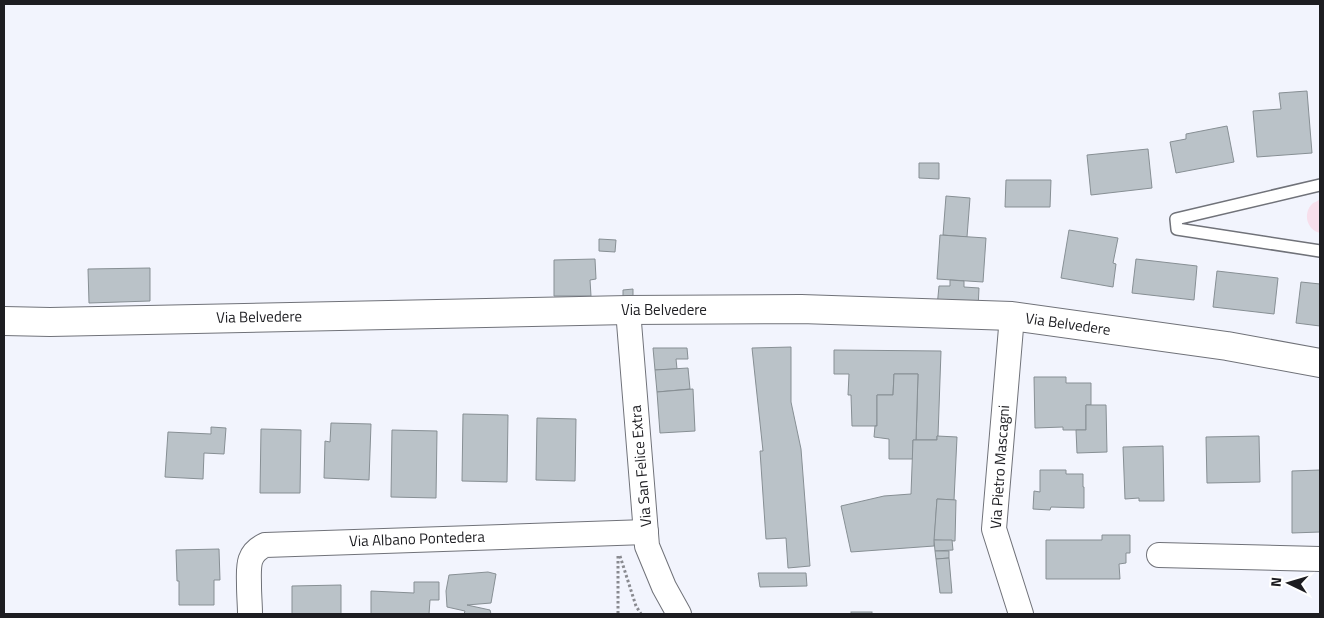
<svg xmlns="http://www.w3.org/2000/svg" width="1324" height="618" viewBox="0 0 1324 618" font-family="'Titillium Web',sans-serif">
<style>
.green{fill:#f7dfec}
.building{fill:#bac2c8;stroke:#878f94}
.lines{fill:none;stroke-linecap:round;stroke-linejoin:round}
.lane-casing{stroke:#707279;stroke-width:14}
.street-casing{stroke:#707279;stroke-width:26}
.secondary-casing{stroke:#707279;stroke-width:30}
.path{stroke:#898a90;stroke-width:3;stroke-dasharray:2.5 2.5;stroke-linecap:butt}
.lane{stroke:#fff;stroke-width:11}
.street{stroke:#fff;stroke-width:24}
.secondary{stroke:#fff;stroke-width:28}
.labels{text-anchor:middle;stroke-width:4;stroke-linejoin:round;paint-order:stroke}
.street-label{font-size:15px;fill:#1d1d21;stroke:#fff}
</style>
<rect width="100%" height="100%" fill="#f2f4fd"/>
<path class="green" d="M1320,199v34c-13,-3 -18,-20 -7,-30 1,0 6,-3 7,-4z"/>
<g class="building">
<polygon points="1307,91 1312,153 1257,157 1253,111 1281,109 1279,93"/>
<polygon points="1227,126 1234,162 1176,173 1170,142 1186,139 1186,134"/>
<polygon points="1148,149 1152,188 1091,195 1087,155"/>
<polygon points="919,163 939,163 939,179 919,178"/>
<polygon points="1006,180 1051,180 1050,207 1005,207"/>
<polygon points="946,196 970,198 967,237 943,235"/>
<polygon points="1069,230 1118,238 1113,263 1116,264 1113,287 1061,278"/>
<polygon points="940,235 986,238 983,282 937,279"/>
<polygon points="599,239 616,240 615,252 599,251"/>
<polygon points="595,259 596,279 590,280 591,296 554,296 554,260"/>
<polygon points="1136,259 1197,266 1194,300 1132,293"/>
<polygon points="150,268 150,301 89,303 88,269"/>
<polygon points="1217,271 1278,278 1274,314 1213,307"/>
<polygon points="950,280 964,281 964,287 979,288 978,309 937,307 939,286 950,286"/>
<polygon points="1301,282 1320,284 1320,326 1296,323"/>
<polygon points="633,289 633,300 623,301 623,290"/>
<polygon points="791,347 791,402 801,449 810,566 788,568 786,538 766,539 760,451 763,451 752,348"/>
<polygon points="653,348 687,348 688,359 676,359 677,369 655,370"/>
<polygon points="834,350 941,351 938,436 937,436 937,440 916,440 918,374 894,374 893,395 877,395 877,426 852,426 851,395 848,395 849,374 834,374"/>
<polygon points="688,368 690,389 657,392 655,370"/>
<polygon points="894,374 918,374 916,440 913,440 913,459 889,459 889,439 874,437 875,426 877,426 877,395 893,395"/>
<polygon points="1034,377 1066,377 1066,383 1091,383 1091,405 1086,405 1086,430 1063,430 1063,427 1035,428"/>
<polygon points="693,389 695,431 660,433 657,392"/>
<polygon points="1086,405 1106,405 1107,452 1077,453 1076,430 1086,430"/>
<polygon points="463,414 508,415 507,482 462,481"/>
<polygon points="537,418 576,419 575,481 536,480"/>
<polygon points="331,423 371,424 369,480 324,478 325,441 330,442"/>
<polygon points="211,427 226,428 224,454 204,453 203,479 165,477 168,432 211,434"/>
<polygon points="261,429 301,430 300,493 260,493"/>
<polygon points="392,430 437,431 436,498 391,497"/>
<polygon points="937,436 957,437 954,500 937,499 934,546 851,552 841,506 884,496 911,494 913,440 937,440"/>
<polygon points="1259,436 1260,482 1207,483 1206,437"/>
<polygon points="1163,446 1164,501 1139,501 1139,498 1125,499 1123,447"/>
<polygon points="1040,470 1066,470 1066,474 1083,474 1083,487 1084,487 1084,508 1051,507 1050,510 1033,509 1034,491 1040,492"/>
<polygon points="1320,470 1320,532 1292,533 1292,471"/>
<polygon points="937,499 956,500 955,541 934,540"/>
<polygon points="1102,535 1130,535 1130,553 1126,553 1126,563 1119,564 1120,579 1046,579 1046,540 1102,540"/>
<polygon points="934,540 952,540 953,550 935,551"/>
<polygon points="219,549 220,580 214,580 214,605 179,605 179,581 177,581 176,550"/>
<polygon points="935,551 949,551 949,558 936,559"/>
<polygon points="949,558 952,593 940,593 936,559"/>
<polygon points="488,572 496,574 491,603 467,605 490,610 491,614 464,614 465,611 447,607 446,591 449,575"/>
<polygon points="758,573 806,573 807,586 760,587"/>
<polygon points="414,582 439,582 439,600 430,600 429,614 371,614 371,591 414,593"/>
<polygon points="341,585 341,614 292,614 292,586"/>
<rect x="851" y="612" width="21" height="2"/>
</g>
<g class="lines">
<g class="lane-casing">
<polyline id="lane" points="1320,185 1176,219 1177,229 1320,251"/>
</g>
<g class="street-casing">
<g id="street">
<polyline points="628,310 647,546 664,587 679,614"/>
<polyline points="1012,316 994,529 1021,614"/>
<polyline points="1159,555 1320,559"/>
<path d="M250,614c0,-9 -1,-19 -1,-28 0,-18 -3,-32 16,-41l381,-13"/>
</g>
</g>
<g class="secondary-casing">
<polyline id="secondary" points="4,321 50,322 628,310 801,309 1012,316 1227,346 1320,363"/>
</g>
<g class="path">
<polyline points="618,556 618,614"/>
<polyline points="620,556 636,606 641,614"/>
</g>
<use href="#lane" class="lane"/>
<use href="#street" class="street"/>
<use href="#secondary" class="secondary"/>
</g>
<g class="labels">
<g class="street-label">
<text x="664" y="315">Via Belvedere</text>
<text transform="translate(259 317) rotate(-1)" y="5">Via Belvedere</text>
<text transform="translate(1068 324) rotate(8)" y="5">Via Belvedere</text>
<text transform="translate(641 466) rotate(-95)" y="5">Via San Felice Extra</text>
<text transform="translate(1000 467) rotate(-86)" y="5">Via Pietro Mascagni</text>
<text transform="translate(417 539) rotate(-2)" y="5">Via Albano Pontedera</text>
</g>
</g>
<rect width="1324" height="618" fill="none" stroke="#1d1d21" stroke-width="10"/>
<g transform="translate(1289 583) rotate(275)" stroke="#ffffff" stroke-width="4" paint-order="stroke">
<path d="M0-4L9 19L0 12L-9 19Z" fill="#1d1d21"/>
<text y="-8" font-size="14" font-weight="bold" text-anchor="middle" fill="#1d1d21">N</text>
</g>
</svg>
